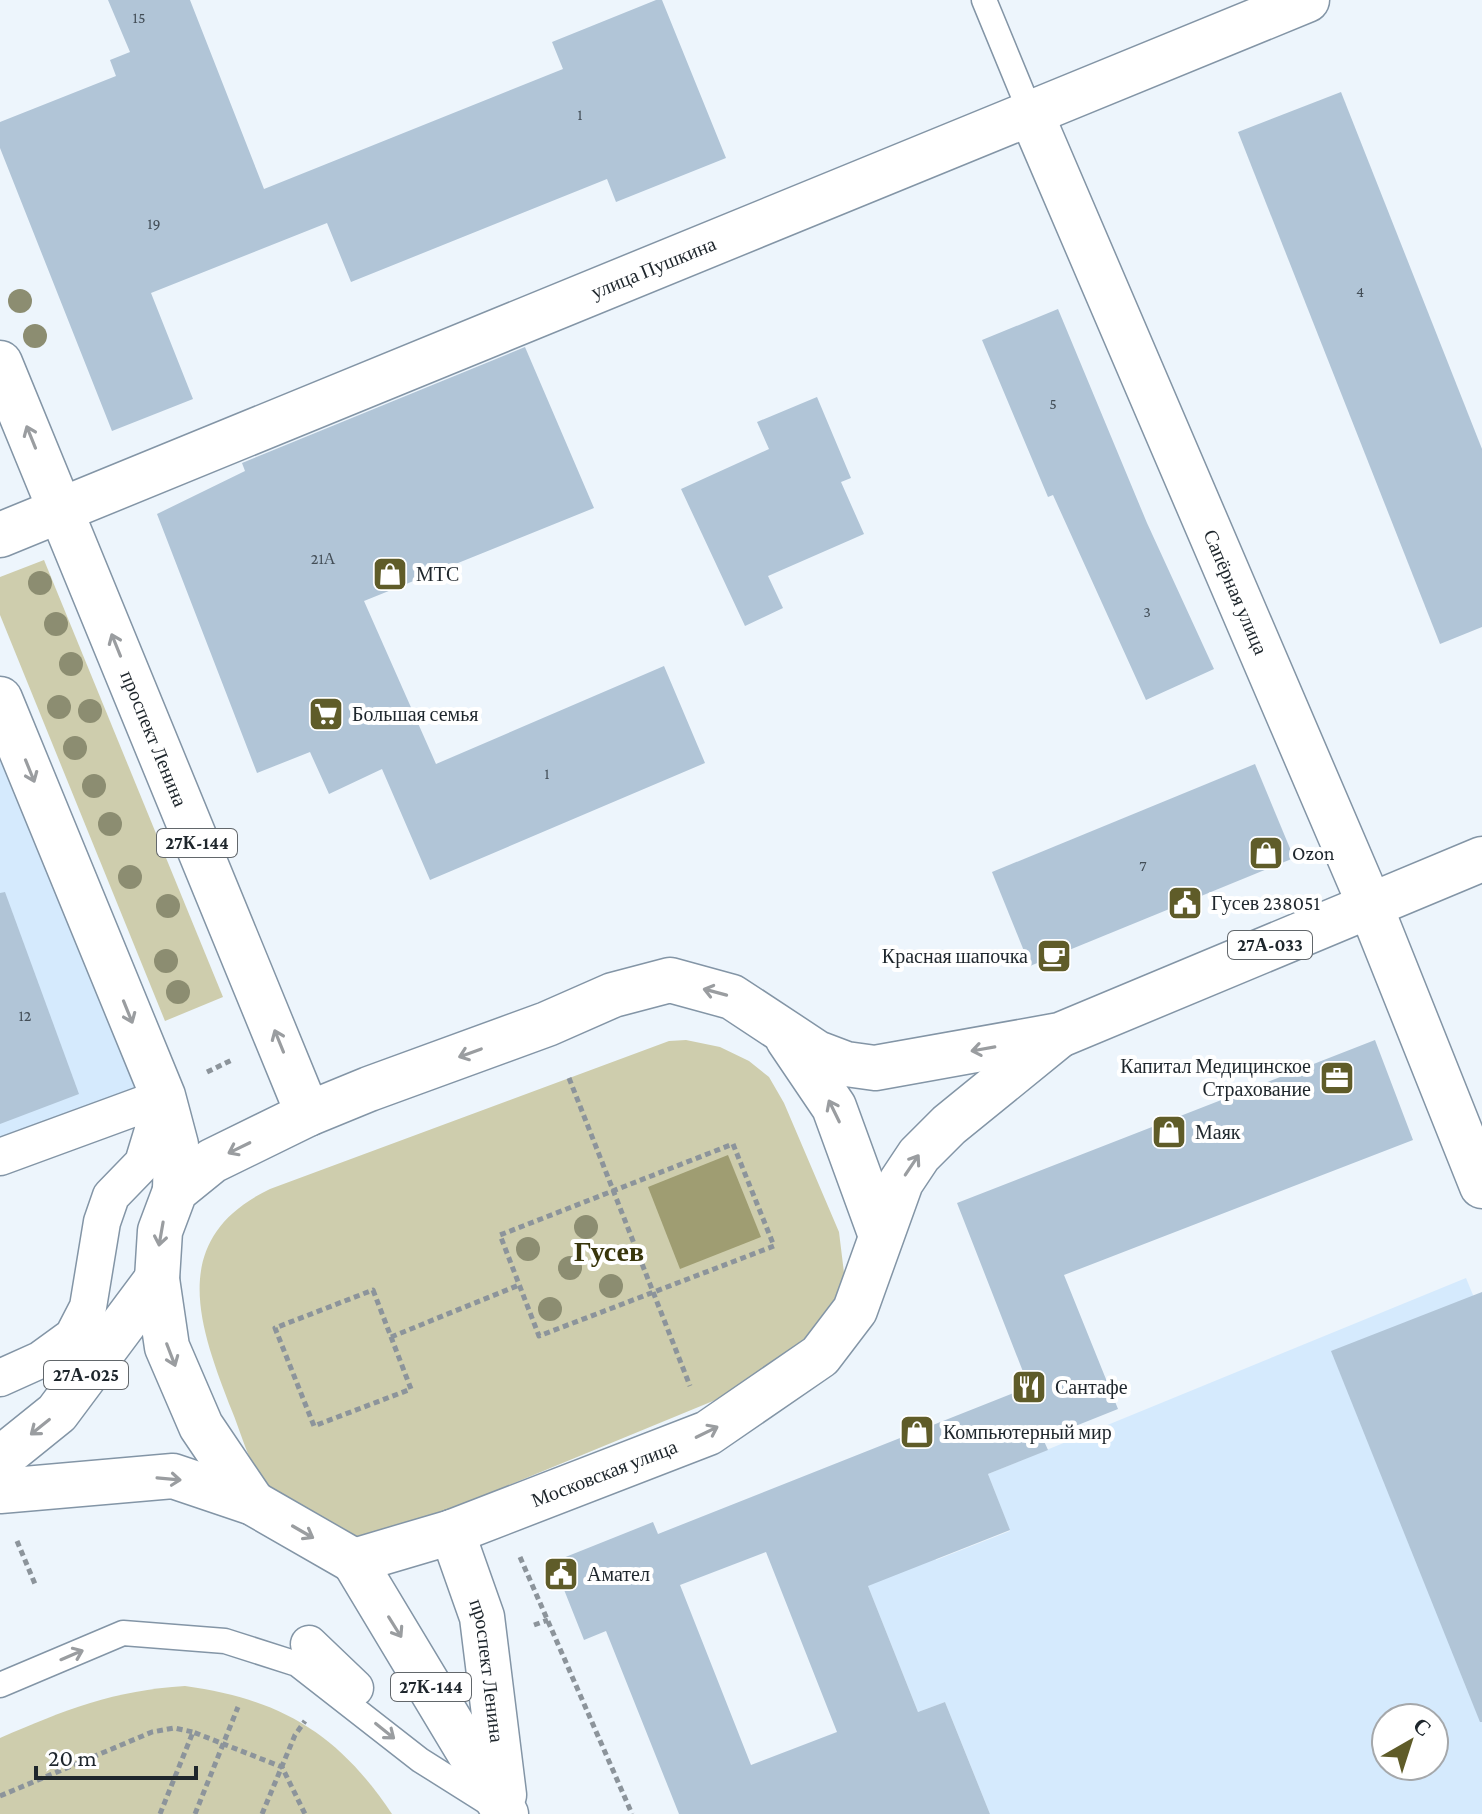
<svg xmlns="http://www.w3.org/2000/svg" width="1482" height="1814" viewBox="0 0 1482 1814" font-family="'Crimson Pro',serif">
<style>
.built{fill:#d5eafd;fill-rule:evenodd}
.green{fill:#cecdad}
.water{fill:#9f9d72}
.building{fill:#b1c5d7;fill-rule:evenodd}
.lines{fill:none;stroke-linecap:round;stroke-linejoin:round}
.service-casing{stroke:#8395a6;stroke-width:27}
.pedestrian-casing{stroke:#8395a6;stroke-width:39}
.minor-casing{stroke:#8395a6;stroke-width:47}
.primary-casing{stroke:#8395a6;stroke-width:47}
.path{stroke:#8c949b;stroke-width:5;stroke-dasharray:6 4;stroke-linecap:butt}
.service{stroke:#fff;stroke-width:24}
.pedestrian{stroke:#fff;stroke-width:36}
.minor{stroke:#fff;stroke-width:44}
.primary{stroke:#fff;stroke-width:44}
.tree{fill:#8c8d71}
.oneway{stroke:#9a9da0}
.labels{text-anchor:middle;stroke-width:8;stroke-linejoin:round;paint-order:stroke}
.number-label{font-size:16px;fill:#434e57}
.shield{fill:#fff;stroke:#62676b;stroke-width:2}
.shield-label{font-size:18px;font-weight:bold;fill:#1e262c}
.street-label{font-size:20px;fill:#1e262c;stroke:#fff}
.poi-label{font-size:20px;fill:#1e262c;stroke:#fff;text-anchor:start}
.district-label{font-size:28px;font-weight:bold;fill:#39360c;stroke:#fff}
</style>
<rect width="100%" height="100%" fill="#edf5fc"/>
<g class="built">
<polygon points="0,742 152,1093 0,1148"/>
<path d="M1466,1278l16,39v497h-492l-45,-112 -27,10 -70,-176 68,-27 20,51 74,-29 -22,-57zM1386,1718h48v48h-48z"/>
</g>
<g class="green">
<polygon points="44,560 223,997 165,1021 0,615 0,577"/>
<path d="M686,1040l34,7 29,14 20,16 15,26 55,129 6,49 -3,22 -61,70 -381,157 -48,9c-23,-13 -61,-28 -80,-46 -20,-18 -30,-58 -40,-82 -33,-85 -66,-172 38,-222l399,-148z"/>
<path d="M185,1686c95,13 153,47 207,128h-392v-76c64,-28 115,-48 185,-52z"/>
</g>
<polygon class="water" points="728,1155 761,1237 680,1269 648,1187"/>
<g class="building">
<polygon points="108,0 190,0 264,189 563,69 552,42 656,0 662,0 726,158 616,202 607,179 351,282 327,223 151,293 193,399 112,431 0,148 0,122 116,76 110,60 130,52"/>
<polygon points="1341,92 1482,449 1482,627 1440,644 1238,132"/>
<polygon points="1058,309 1147,523 1214,669 1146,700 1053,495 1048,497 982,340"/>
<polygon points="525,347 594,508 364,601 436,764 664,666 705,763 430,880 382,769 329,794 310,752 257,773 157,514 245,471 242,463"/>
<polygon points="817,397 851,478 841,482 864,534 768,576 783,608 745,626 681,489 769,449 757,422"/>
<polygon points="1255,764 1294,858 1030,966 992,872"/>
<polygon points="5,892 79,1094 0,1124 0,893"/>
<path d="M1375,1040l38,100 -349,135 54,134 -75,30 5,11 -60,24 22,56 -142,56 50,126 27,-10 45,112h-311l-73,-183 -22,9 -31,-78 100,-40 5,12 371,-147 -72,-184zM766,1552l71,180 -86,33 -71,-180z"/>
<polygon points="1482,1292 1482,1722 1480,1722 1331,1351"/>
</g>
<g class="lines">
<g class="service-casing">
<g id="service">
<polyline points="984,0 1031,114"/>
<polyline points="0,1685 123,1633 225,1641 297,1664 420,1760 493,1806"/>
</g>
</g>
<g class="pedestrian-casing">
<g id="pedestrian">
<polyline points="0,1157 150,1102 157,1117 143,1163 111,1196 102,1222 88,1307 73,1336 40,1360 0,1378"/>
<polyline points="309,1644 355,1688"/>
</g>
</g>
<g class="minor-casing">
<g id="minor">
<path id="s1" d="M1031,114l338,789 113,283"/>
<path id="s2" d="M0,535l1307,-535"/>
</g>
</g>
<g class="primary-casing">
<g id="primary">
<path id="s3" d="M0,363l308,751"/>
<polyline points="0,699 163,1096 176,1145 175,1191"/>
<polyline points="788,1039 834,1107 881,1236"/>
<polyline points="0,1459 57,1413 157,1279"/>
<path id="s4" d="M0,1491l173,-15 80,27 101,58 98,-29 256,-99 112,-77 35,-46 46,-128 18,-27 30,-30 107,-87"/>
<polyline points="253,1503 201,1426 167,1347 157,1279 160,1231 175,1191 212,1161 308,1114 369,1089 547,1024 613,995 670,980 732,997 817,1053 846,1064 875,1068 1060,1035 1482,859"/>
<path id="s5" d="M452,1532l30,85 22,178"/>
<polyline points="354,1561 506,1814"/>
</g>
</g>
<g class="path">
<polyline points="207,1072 234,1059"/>
<polyline points="569,1078 690,1386"/>
<polygon points="733,1144 774,1246 539,1336 500,1235"/>
<polygon points="373,1290 411,1389 314,1426 275,1328"/>
<polyline points="391,1337 519,1285"/>
<polyline points="17,1541 35,1584"/>
<polyline points="520,1557 632,1814"/>
<polyline points="534,1625 548,1620"/>
<polyline points="0,1796 152,1732 174,1728 193,1732"/>
<polyline points="160,1814 193,1732 282,1767 305,1814"/>
<polyline points="195,1814 238,1707"/>
<polyline points="262,1814 295,1735 305,1721"/>
</g>
<use href="#service" class="service"/>
<use href="#pedestrian" class="pedestrian"/>
<use href="#minor" class="minor"/>
<use href="#primary" class="primary"/>
</g>
<g class="tree">
<circle cx="20" cy="301" r="12"/>
<circle cx="35" cy="336" r="12"/>
<circle cx="40" cy="583" r="12"/>
<circle cx="56" cy="624" r="12"/>
<circle cx="71" cy="664" r="12"/>
<circle cx="59" cy="707" r="12"/>
<circle cx="90" cy="711" r="12"/>
<circle cx="75" cy="748" r="12"/>
<circle cx="94" cy="786" r="12"/>
<circle cx="110" cy="824" r="12"/>
<circle cx="130" cy="877" r="12"/>
<circle cx="168" cy="906" r="12"/>
<circle cx="166" cy="961" r="12"/>
<circle cx="178" cy="992" r="12"/>
<circle cx="586" cy="1227" r="12"/>
<circle cx="528" cy="1249" r="12"/>
<circle cx="570" cy="1268" r="12"/>
<circle cx="611" cy="1286" r="12"/>
<circle cx="550" cy="1309" r="12"/>
</g>
<defs><path id="oneway-shaft" d="M-6 0H5M1.5-3L5.5 0L1.5 3" fill="none" stroke-width="1.6" stroke-linecap="round" stroke-linejoin="round" transform="scale(2)"/></defs>
<g class="oneway">
<use href="#oneway-shaft" transform="translate(31 437) rotate(-112)"/>
<use href="#oneway-shaft" transform="translate(116 645) rotate(-112)"/>
<use href="#oneway-shaft" transform="translate(30 771) rotate(68)"/>
<use href="#oneway-shaft" transform="translate(715 992) rotate(-165)"/>
<use href="#oneway-shaft" transform="translate(128 1012) rotate(68)"/>
<use href="#oneway-shaft" transform="translate(279 1041) rotate(-112)"/>
<use href="#oneway-shaft" transform="translate(983 1049) rotate(170)"/>
<use href="#oneway-shaft" transform="translate(470 1053) rotate(160)"/>
<use href="#oneway-shaft" transform="translate(834 1111) rotate(-116)"/>
<use href="#oneway-shaft" transform="translate(239 1148) rotate(154)"/>
<use href="#oneway-shaft" transform="translate(912 1165) rotate(-56)"/>
<use href="#oneway-shaft" transform="translate(161 1234) rotate(100)"/>
<use href="#oneway-shaft" transform="translate(171 1355) rotate(69)"/>
<use href="#oneway-shaft" transform="translate(40 1427) rotate(141)"/>
<use href="#oneway-shaft" transform="translate(707 1432) rotate(-26)"/>
<use href="#oneway-shaft" transform="translate(169 1479) rotate(5)"/>
<use href="#oneway-shaft" transform="translate(303 1532) rotate(30)"/>
<use href="#oneway-shaft" transform="translate(395 1627) rotate(58)"/>
<use href="#oneway-shaft" transform="translate(72 1655) rotate(-23)"/>
<use href="#oneway-shaft" transform="translate(385 1731) rotate(39)"/>
</g>
<defs>
<g id="shop-square" transform="scale(1.8)"><rect x="-9" y="-9" width="18" height="18" rx="4" fill="#5f5c29" stroke="#fff"/><path d="M-5-2.5h2.3a2.7 3.5 0 0 1 5.4 0H5L5.5 6h-11ZM-1.5-2.5h3a1.5 2.3 0 0 0-3 0Z" fill="#fff"/></g>
<g id="supermarket-square" transform="scale(1.8)"><rect x="-9" y="-9" width="18" height="18" rx="4" fill="#5f5c29" stroke="#fff"/><path d="M-6-5.5h2.5l.6 2H6L4.5 2H-2.5L-4.4-4H-6ZM-1.5 3.2a1.3 1.3 0 1 0 .1 0ZM3 3.2a1.3 1.3 0 1 0 .1 0Z" fill="#fff"/></g>
<g id="civic-square" transform="scale(1.8)"><rect x="-9" y="-9" width="18" height="18" rx="4" fill="#5f5c29" stroke="#fff"/><path d="M-.6-6.5H3V-4.5H.6V-3L4-1V1h2V6H-6V1h2V-1L-.6-3ZM-1.2 2.5V6h2.4V2.5Z" fill="#fff"/></g>
<g id="cafe-square" transform="scale(1.8)"><rect x="-9" y="-9" width="18" height="18" rx="4" fill="#5f5c29" stroke="#fff"/><path d="M-5.5-4.5H6V0H3Q3 3.5 0 3.5H-2.5Q-5.5 3.5-5.5 0ZM3-3.2v2h1.7v-2ZM-6 4.5H4V6H-6Z" fill="#fff"/></g>
<g id="office-square" transform="scale(1.8)"><rect x="-9" y="-9" width="18" height="18" rx="4" fill="#5f5c29" stroke="#fff"/><path d="M-6-3h4V-5.5h4V-3h4V5H-6ZM-1-4.5V-3h2v-1.5ZM-6 0V1H6V0Z" fill="#fff"/></g>
<g id="restaurant-square" transform="scale(1.8)"><rect x="-9" y="-9" width="18" height="18" rx="4" fill="#5f5c29" stroke="#fff"/><path d="M-5-6h1v4h1v-4h1v4h1v-4h1v5L-1.5 .5V6h-2V.5L-5-1ZM5-6V6H3V1.5H1.5Q1.5-4 5-6Z" fill="#fff"/></g>
</defs>
<g fill-rule="evenodd">
<use href="#shop-square" x="390" y="574"/>
<use href="#supermarket-square" x="326" y="714"/>
<use href="#shop-square" x="1266" y="853"/>
<use href="#civic-square" x="1185" y="903"/>
<use href="#cafe-square" x="1054" y="956"/>
<use href="#office-square" x="1337" y="1078"/>
<use href="#shop-square" x="1169" y="1132"/>
<use href="#restaurant-square" x="1029" y="1387"/>
<use href="#shop-square" x="917" y="1432"/>
<use href="#civic-square" x="561" y="1574"/>
</g>
<g class="labels">
<g class="number-label">
<text x="139" y="23">15</text>
<text x="580" y="120">1</text>
<text x="154" y="229">19</text>
<text x="1360" y="297">4</text>
<text x="1053" y="409">5</text>
<text x="323" y="564">21А</text>
<text x="1147" y="617">3</text>
<text x="547" y="779">1</text>
<text x="1143" y="871">7</text>
<text x="25" y="1021">12</text>
</g>
<g class="shield">
<rect x="157" y="829" width="80" height="28" rx="6"/>
<rect x="1228" y="931" width="84" height="28" rx="6"/>
<rect x="44" y="1361" width="84" height="28" rx="6"/>
<rect x="391" y="1673" width="80" height="28" rx="6"/>
</g>
<g class="shield-label">
<text x="197" y="849">27К-144</text>
<text x="1270" y="951">27А-033</text>
<text x="86" y="1381">27А-025</text>
<text x="431" y="1693">27К-144</text>
</g>
<g class="street-label">
<text dy="7" stroke="none"><textPath href="#s2" startOffset="706">улица Пушкина</textPath></text>
<text dy="7" stroke="none"><textPath href="#s1" startOffset="520">Сапёрная улица</textPath></text>
<text dy="7" stroke="none"><textPath href="#s3" startOffset="406">проспект Ленина</textPath></text>
<text dy="7" stroke="none"><textPath href="#s4" startOffset="640">Московская улица</textPath></text>
<text dy="7" stroke="none"><textPath href="#s5" startOffset="144">проспект Ленина</textPath></text>
</g>
<g class="poi-label">
<text x="416" y="581">МТС</text>
<text x="352" y="721">Большая семья</text>
<text x="1292" y="860">Ozon</text>
<text x="1211" y="910">Гусев 238051</text>
<text x="1028" y="963" text-anchor="end">Красная шапочка</text>
<text x="1311" y="1073" text-anchor="end">Капитал Медицинское<tspan x="1311" dy="23">Страхование</tspan></text>
<text x="1195" y="1139">Маяк</text>
<text x="1055" y="1394">Сантафе</text>
<text x="943" y="1439">Компьютерный мир</text>
<text x="587" y="1581">Амател</text>
</g>
<g class="district-label">
<text x="609" y="1261">Гусев</text>
</g>
</g>
<g transform="translate(1410 1742) rotate(39)"><circle r="38" fill="#ffffff" stroke="#a5a8ab" stroke-width="2"/>
<path d="M0-6L14 30L0 20L-14 30Z" fill="#5f5c29"/>
<text y="-12" font-size="22" font-weight="bold" text-anchor="middle" fill="#1e262c">С</text>
</g>
<path d="M36 1766v12h160v-12" fill="none" stroke="#1e262c" stroke-width="4"/>
<text x="48" y="1766" font-size="24" fill="#1e262c" stroke="#ffffff" stroke-width="6" paint-order="stroke">20 m</text>
</svg>
